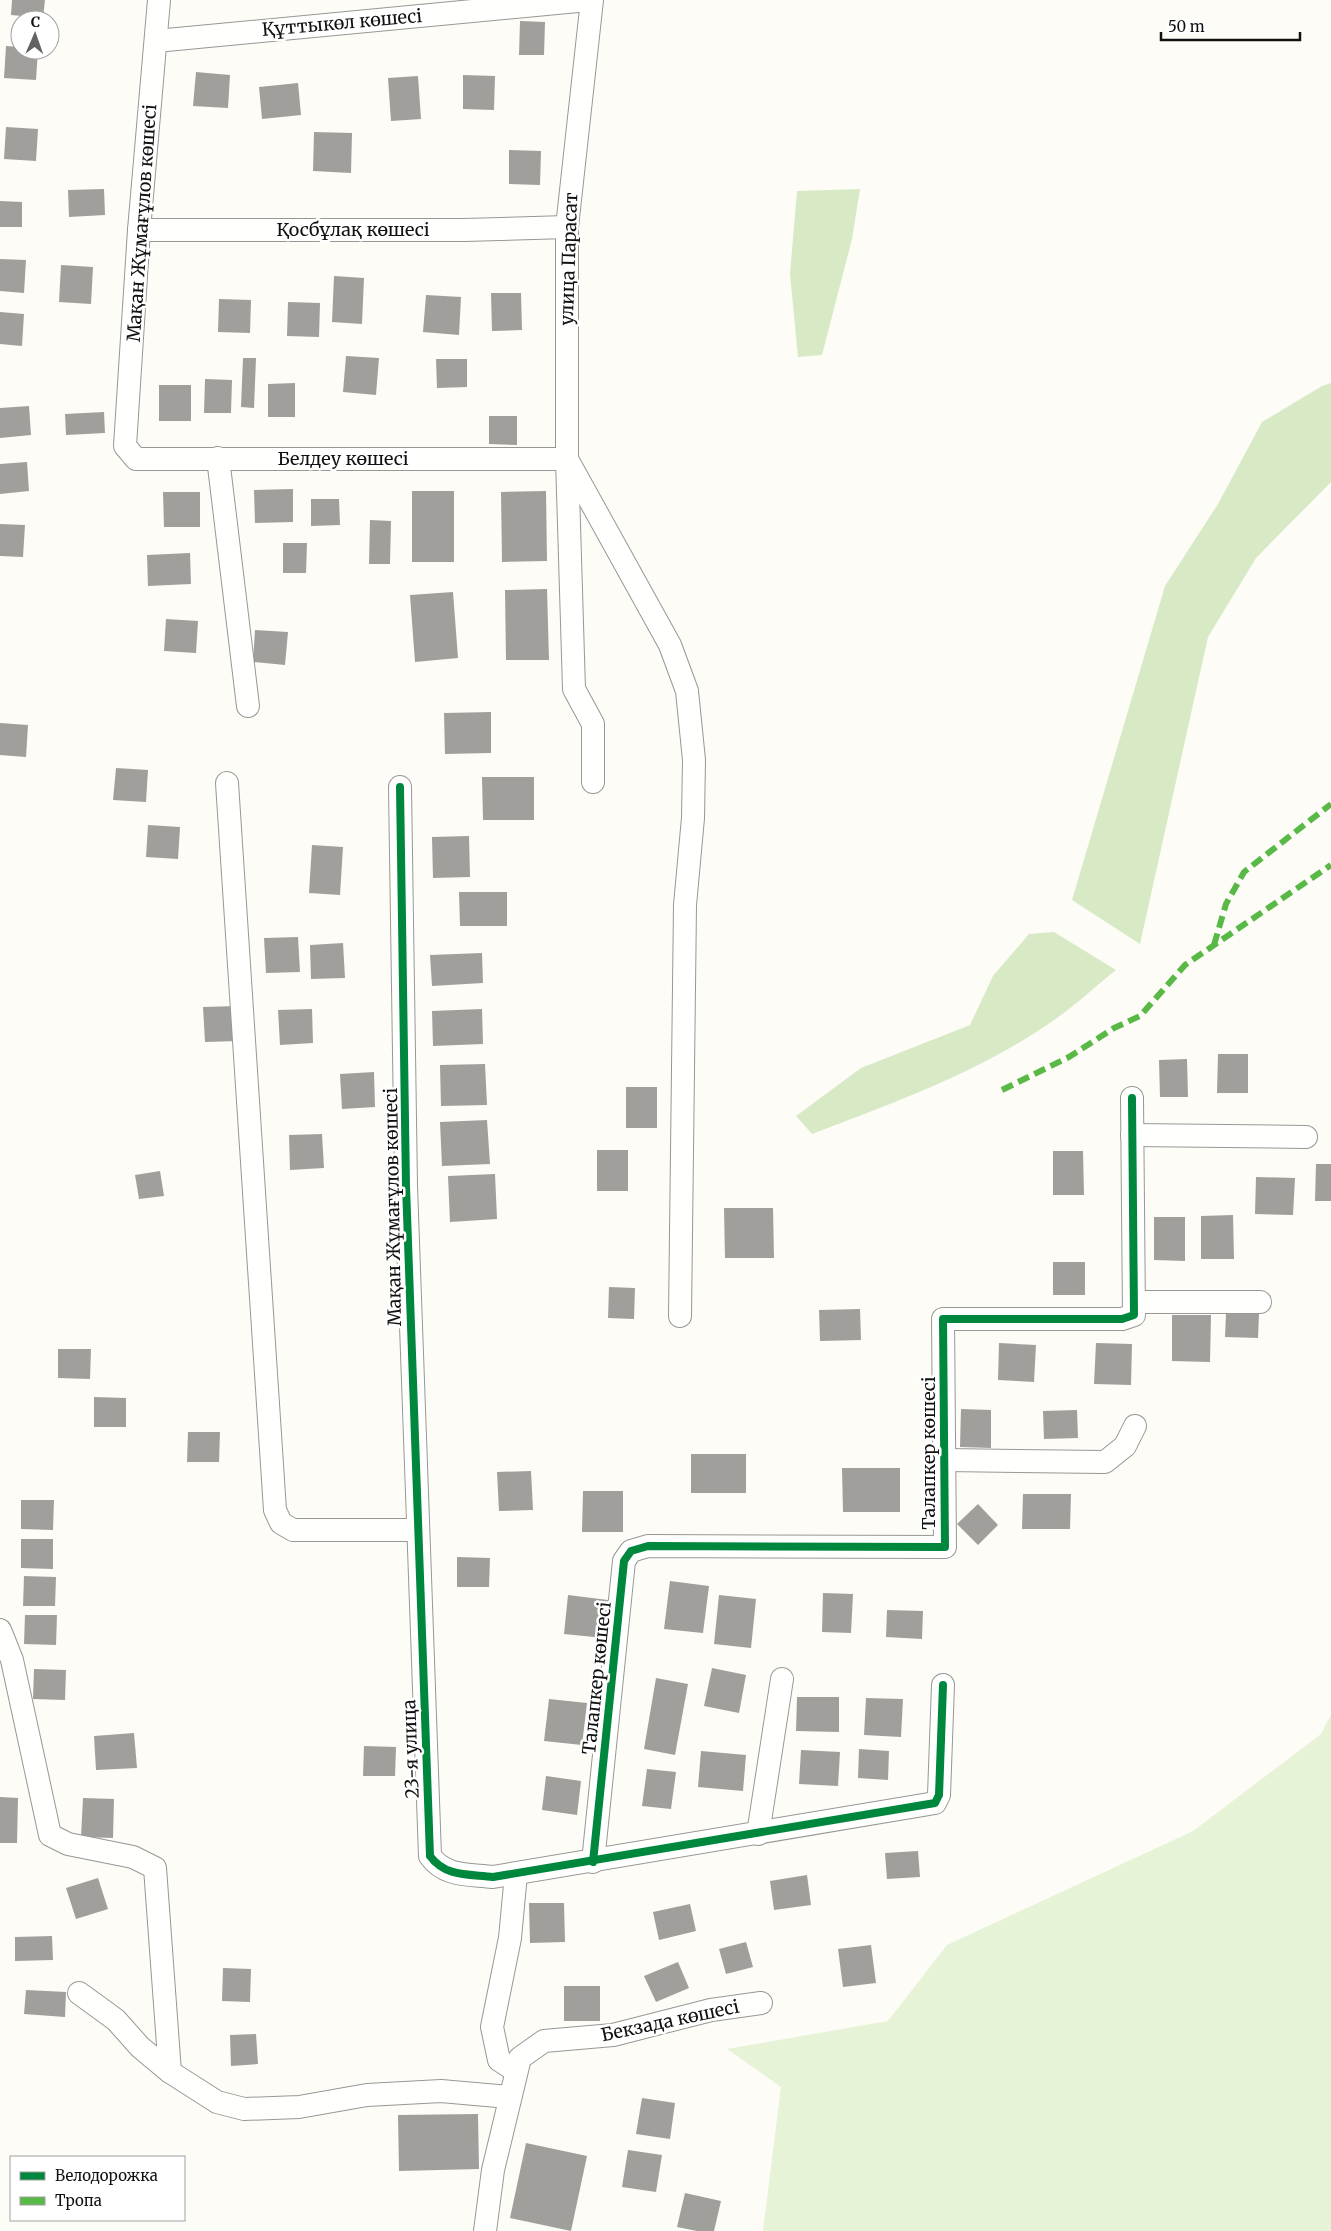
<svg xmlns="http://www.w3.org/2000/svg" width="1331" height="2231" viewBox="0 0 1331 2231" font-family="Merriweather,serif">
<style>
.green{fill:#e7f3d7}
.forest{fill:#d8eac5}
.building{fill:#a19f9c}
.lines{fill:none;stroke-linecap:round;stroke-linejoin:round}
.minor-casing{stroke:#979795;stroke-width:24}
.minor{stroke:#fffffe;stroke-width:22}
.quiet{stroke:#58b947;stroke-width:6;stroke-dasharray:12 6;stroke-linecap:butt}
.cycleway-casing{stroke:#fff;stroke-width:11}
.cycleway{stroke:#00873e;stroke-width:8}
.labels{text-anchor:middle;stroke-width:5;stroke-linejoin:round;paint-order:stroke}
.street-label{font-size:18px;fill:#111;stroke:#fff}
</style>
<rect width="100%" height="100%" fill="#fdfcf7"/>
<polygon class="green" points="1331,1714 1331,2231 763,2231 781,2087 727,2049 888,2021 947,1945 1193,1831 1321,1734"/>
<g class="forest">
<polygon points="860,189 852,239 822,355 798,357 790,274 797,191"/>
<polygon points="1331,383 1331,482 1256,558 1208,637 1140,944 1072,900 1165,586 1218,504 1262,422 1322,386"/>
<path d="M1054,932l62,38c-19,15 -38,33 -59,48 -74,53 -161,84 -245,116l-16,-18 65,-48 109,-43 23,-49 36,-42z"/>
</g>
<g class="building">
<polygon points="12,0 45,0 43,18 11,15"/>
<polygon points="520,21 545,22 544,55 519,55"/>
<polygon points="6,46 20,47 20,50 38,50 36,80 4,78"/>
<polygon points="196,72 230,75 228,108 193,106"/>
<polygon points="463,75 495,76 494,110 463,109"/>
<polygon points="418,76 421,119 391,121 388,78"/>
<polygon points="298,83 301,115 262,119 259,87"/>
<polygon points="6,127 38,129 36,161 4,159"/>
<polygon points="314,132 352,133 351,173 313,171"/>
<polygon points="509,150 541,151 540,185 509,184"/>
<polygon points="104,189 105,215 69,217 68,190"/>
<polygon points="0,201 22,202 22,227 0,227"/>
<polygon points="0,259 26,260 24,293 0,291"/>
<polygon points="61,265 93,267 91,304 59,302"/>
<polygon points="334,276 364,278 362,324 332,322"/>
<polygon points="491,293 521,293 522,330 492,331"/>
<polygon points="426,295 461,297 459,335 423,332"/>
<polygon points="219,299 251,300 250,333 218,332"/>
<polygon points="288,302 320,303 319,337 287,336"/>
<polygon points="0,312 24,314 22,346 0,344"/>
<polygon points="346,356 379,358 376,395 343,392"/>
<polygon points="243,358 256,358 254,408 241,407"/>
<polygon points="436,359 467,359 467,387 437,388"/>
<polygon points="205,379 232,380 231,413 204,413"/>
<polygon points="295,383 295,417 268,417 268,384"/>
<rect x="159" y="385" width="32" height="36"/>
<polygon points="29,406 31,435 0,438 0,408"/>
<polygon points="104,412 105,433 66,435 65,414"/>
<polygon points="489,416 517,416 517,445 489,444"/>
<polygon points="27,462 29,491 0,494 0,464"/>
<polygon points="293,489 293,522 255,523 254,490"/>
<rect x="412" y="491" width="42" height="71"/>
<polygon points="546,491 547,561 502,562 501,492"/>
<polygon points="163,492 200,492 200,527 164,527"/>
<polygon points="311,499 339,499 340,525 311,526"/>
<polygon points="370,520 391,521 390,564 369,564"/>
<polygon points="0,524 25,525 23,557 0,556"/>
<polygon points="283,543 307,543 306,573 283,573"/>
<polygon points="190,553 191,584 148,586 147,555"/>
<polygon points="547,589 549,660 506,660 505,590"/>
<polygon points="453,592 458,658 415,662 410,595"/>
<polygon points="166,619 198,621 196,653 164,651"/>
<polygon points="255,630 288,632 285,665 253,662"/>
<polygon points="491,712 491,753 445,754 444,713"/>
<polygon points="0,723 28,725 26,757 0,755"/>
<polygon points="116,768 148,770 146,802 113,800"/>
<polygon points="482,777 534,777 534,820 483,820"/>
<polygon points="148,825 180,827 178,859 146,857"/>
<polygon points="469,836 470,877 433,878 432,837"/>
<polygon points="312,845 343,847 340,895 309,893"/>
<polygon points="459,892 507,892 507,926 460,926"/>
<polygon points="298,937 300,972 266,973 264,938"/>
<polygon points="343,943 345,978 311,979 310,945"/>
<polygon points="482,953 483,983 432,986 430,955"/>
<polygon points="237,1006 238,1041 205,1042 203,1007"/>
<polygon points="312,1009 313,1043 280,1045 278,1010"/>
<polygon points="482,1009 483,1044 433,1046 432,1011"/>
<polygon points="1218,1054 1248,1054 1248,1093 1217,1093"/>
<polygon points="1187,1059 1188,1097 1160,1097 1159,1060"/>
<polygon points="485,1064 487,1105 441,1106 440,1065"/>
<polygon points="374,1072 375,1107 342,1109 340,1074"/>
<rect x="626" y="1087" width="31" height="41"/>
<polygon points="487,1120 490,1164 442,1166 440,1122"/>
<polygon points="322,1134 324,1168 290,1170 289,1135"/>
<rect x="597" y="1150" width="31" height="41"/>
<polygon points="1053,1151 1083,1151 1084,1195 1053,1195"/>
<polygon points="1316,1164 1331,1164 1331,1201 1315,1201"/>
<polygon points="160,1171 164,1196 139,1199 135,1175"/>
<polygon points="495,1174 497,1219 450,1222 448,1176"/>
<polygon points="1256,1177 1295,1178 1293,1215 1255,1214"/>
<polygon points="724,1208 773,1208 774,1258 725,1258"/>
<polygon points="1233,1215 1234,1259 1201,1259 1201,1216"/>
<polygon points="1154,1217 1185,1217 1185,1261 1154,1260"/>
<rect x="1053" y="1262" width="32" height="33"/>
<polygon points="609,1287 635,1288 634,1319 608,1318"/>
<polygon points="860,1309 861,1340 820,1341 819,1310"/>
<polygon points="1226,1314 1259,1314 1258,1338 1225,1337"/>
<polygon points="1172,1315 1211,1315 1210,1362 1172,1361"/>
<polygon points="999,1343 1036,1345 1034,1382 998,1380"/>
<polygon points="1096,1343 1132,1344 1131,1385 1094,1384"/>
<polygon points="58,1349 91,1349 90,1379 58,1378"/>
<polygon points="94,1397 126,1398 126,1427 94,1427"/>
<polygon points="961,1409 991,1410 991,1448 960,1447"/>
<polygon points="1077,1410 1078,1438 1044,1439 1043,1411"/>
<polygon points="188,1432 220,1432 219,1462 187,1462"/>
<rect x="691" y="1454" width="55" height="39"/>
<polygon points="842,1468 900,1468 900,1512 843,1512"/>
<polygon points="531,1471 533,1510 499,1511 497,1472"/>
<polygon points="583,1491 623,1491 623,1532 582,1532"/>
<polygon points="1023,1494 1071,1494 1070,1529 1022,1529"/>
<polygon points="21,1500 54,1500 53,1530 21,1529"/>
<polygon points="978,1504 998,1525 978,1545 957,1524"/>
<polygon points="21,1539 53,1539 53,1569 21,1568"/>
<polygon points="457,1557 490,1558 489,1587 457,1587"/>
<polygon points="24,1576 56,1577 55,1606 23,1606"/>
<polygon points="670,1581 709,1586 703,1633 664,1629"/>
<polygon points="823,1593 853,1594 851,1633 822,1632"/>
<polygon points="568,1595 608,1600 604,1638 564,1634"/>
<polygon points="719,1595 756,1599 751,1648 714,1644"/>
<polygon points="887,1610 923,1611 922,1639 886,1637"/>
<polygon points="25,1615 57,1615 56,1645 24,1644"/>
<polygon points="712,1668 746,1675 739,1713 704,1706"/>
<polygon points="34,1669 66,1670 65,1700 33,1699"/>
<polygon points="656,1678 688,1684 675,1755 644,1749"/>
<polygon points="797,1697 839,1697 839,1732 796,1731"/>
<polygon points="866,1698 903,1699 901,1737 864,1735"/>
<polygon points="549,1699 587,1703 582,1745 544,1741"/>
<polygon points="134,1733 137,1768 96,1770 94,1736"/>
<polygon points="364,1746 396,1747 395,1776 363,1776"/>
<polygon points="859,1749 889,1751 888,1780 858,1778"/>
<polygon points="801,1750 840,1752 838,1786 799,1784"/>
<polygon points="701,1751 746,1755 743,1791 698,1787"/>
<polygon points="647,1769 676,1772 671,1809 642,1806"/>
<polygon points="546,1776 581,1781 577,1815 542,1810"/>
<polygon points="0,1797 18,1798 17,1843 0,1843"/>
<polygon points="83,1798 114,1799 113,1838 81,1837"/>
<polygon points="918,1851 920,1877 887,1879 885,1853"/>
<polygon points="807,1875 811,1905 774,1910 770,1881"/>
<polygon points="98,1878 108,1909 76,1919 66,1888"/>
<polygon points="529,1903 564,1903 565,1942 530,1943"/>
<polygon points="690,1904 696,1931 659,1940 653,1912"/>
<polygon points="52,1936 53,1960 15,1961 15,1937"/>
<polygon points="746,1942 753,1967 726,1974 719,1949"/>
<polygon points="871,1945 876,1983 843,1987 838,1949"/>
<polygon points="678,1962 689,1988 656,2002 644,1976"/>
<polygon points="223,1968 251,1969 250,2002 222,2001"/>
<rect x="564" y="1986" width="36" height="35"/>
<polygon points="26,1990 66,1992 65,2017 24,2014"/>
<polygon points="256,2034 258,2064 231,2066 230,2035"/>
<polygon points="642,2098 675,2103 670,2139 636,2134"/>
<polygon points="478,2114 479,2169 399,2171 398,2115"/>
<polygon points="526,2143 587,2156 571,2231 510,2218"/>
<polygon points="628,2150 662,2155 656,2192 622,2187"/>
<polygon points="685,2193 721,2201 714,2231 697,2231 677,2227"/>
</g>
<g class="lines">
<g class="minor-casing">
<g id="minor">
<polyline points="159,0 139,230 125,446 136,459 567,459"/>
<polyline points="592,0 567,227 567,459 574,689 593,724 593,782"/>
<polyline points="156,41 588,0"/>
<polyline points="139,230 464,230 567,227"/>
<polyline points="218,458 248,706"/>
<polyline points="567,459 670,645 687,691 694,760 693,818 685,905 680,1316"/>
<polyline points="227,783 275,1510 281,1523 293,1530 417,1530"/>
<path d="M400,787l6,399 24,670c15,21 39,18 63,21l442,-74 4,-8 4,-110"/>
<polyline points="1132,1135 1306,1137"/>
<polyline points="1134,1302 1260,1302"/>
<polyline points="945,1460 1105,1462 1125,1446 1135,1426"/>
<polyline points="0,1630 12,1660 50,1835 68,1844 133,1857 155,1868 170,2072"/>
<polyline points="758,1834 782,1679"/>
<polyline points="593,1862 624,1561 631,1551 648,1546 945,1547 943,1319 1122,1319 1134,1315 1132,1098"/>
<polyline points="516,1874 510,1938 492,2027 499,2060 516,2071"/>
<polyline points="79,1993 116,2020 140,2047 170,2072 217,2102 244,2109 299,2107 367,2095 441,2091 509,2097"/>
<polyline points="485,2231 493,2170 520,2058 544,2041 613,2035 711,2010 761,2003"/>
</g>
</g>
<use href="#minor" class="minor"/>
<g class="quiet">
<polyline points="1214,945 1226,904 1244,872 1331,804"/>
<polyline points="1002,1090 1069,1057 1114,1028 1140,1016 1185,965 1331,865"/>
</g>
<g class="cycleway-casing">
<g id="cycleway">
<path d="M400,787l6,399 24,670c15,21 39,18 63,21l442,-74 4,-8 4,-110"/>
<polyline points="593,1862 624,1561 631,1551 648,1546 945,1547 943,1319 1122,1319 1134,1315 1132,1098"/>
</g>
</g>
<use href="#cycleway" class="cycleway"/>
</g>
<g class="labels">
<g class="street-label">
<text transform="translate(342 23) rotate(-5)" y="6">Құттыкөл көшесі</text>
<text transform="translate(142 223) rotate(-86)" y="6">Мақан Жұмағұлов көшесі</text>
<text x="353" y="236">Қосбұлақ көшесі</text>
<text transform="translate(569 259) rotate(-88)" y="6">улица Парасат</text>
<text x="343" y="465">Белдеу көшесі</text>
<text transform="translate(393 1207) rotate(-91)" y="6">Мақан Жұмағұлов көшесі</text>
<text transform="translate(929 1453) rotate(-90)" y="6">Талапкер көшесі</text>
<text transform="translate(597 1678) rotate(-84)" y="6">Талапкер көшесі</text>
<text transform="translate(411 1749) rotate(-92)" y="6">23-я улица</text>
<text transform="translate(670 2021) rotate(-12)" y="6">Бекзада көшесі</text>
</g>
</g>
<rect x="10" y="2156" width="175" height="65" fill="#ffffff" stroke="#a0a0a0"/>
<rect x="20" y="2172" width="25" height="8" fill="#00873e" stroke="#a0a0a0"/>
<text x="55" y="2181" font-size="15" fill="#111111">Велодорожка</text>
<rect x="20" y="2197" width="25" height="8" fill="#58b947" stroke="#a0a0a0"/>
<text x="55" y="2206" font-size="15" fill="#111111">Тропа</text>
<g transform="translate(35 35) rotate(2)"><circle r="24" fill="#ffffff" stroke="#a0a0a0"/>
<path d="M0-4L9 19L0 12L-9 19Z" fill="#646362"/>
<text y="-8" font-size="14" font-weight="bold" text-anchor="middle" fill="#111111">С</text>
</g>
<path d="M1161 32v8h139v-8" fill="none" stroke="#111111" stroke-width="2.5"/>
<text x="1168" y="32" font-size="15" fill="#111111" stroke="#ffffff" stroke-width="4" paint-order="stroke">50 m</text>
</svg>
